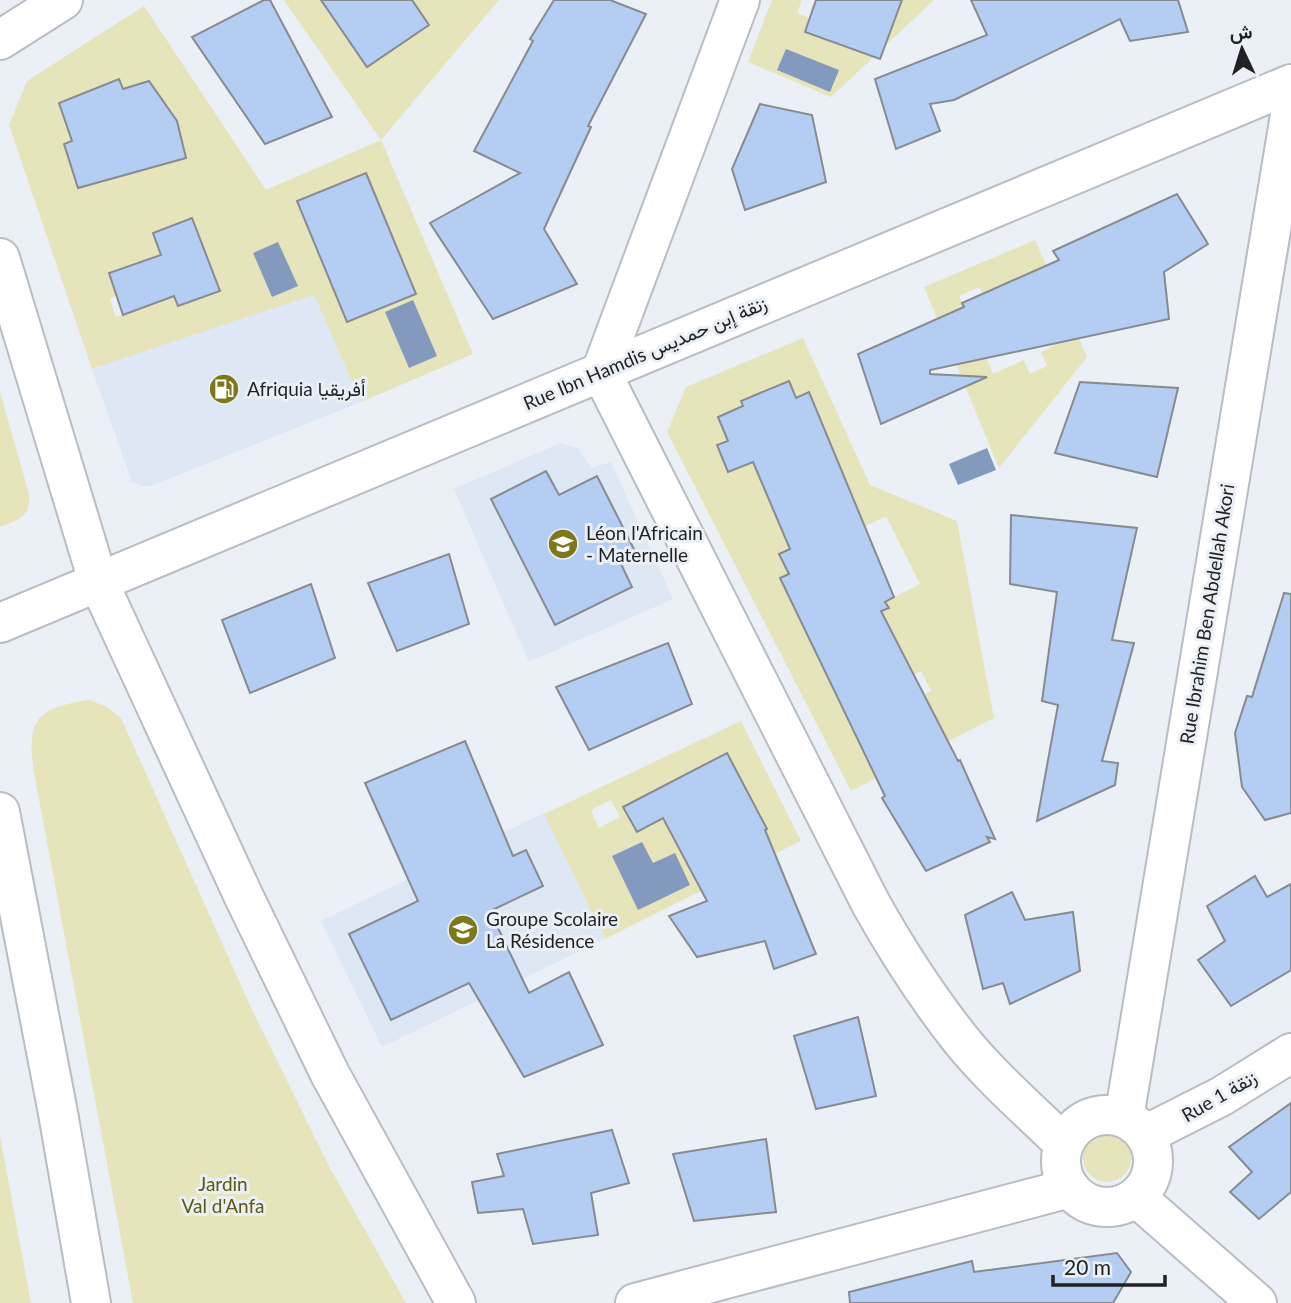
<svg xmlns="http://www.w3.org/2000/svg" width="1291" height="1303" viewBox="0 0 1291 1303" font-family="Lato,Vazirmatn,sans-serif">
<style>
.built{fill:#dee7f4}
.green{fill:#e6e4ba;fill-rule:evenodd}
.water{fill:#8399be}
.building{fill:#b4cdf3;stroke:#878b91;stroke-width:2}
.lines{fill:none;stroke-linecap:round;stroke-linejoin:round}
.street-casing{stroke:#b9bdc3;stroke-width:42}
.secondary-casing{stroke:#b9bdc3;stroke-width:42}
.street{stroke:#fff;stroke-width:38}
.secondary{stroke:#fff;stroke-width:38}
.labels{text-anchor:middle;stroke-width:6;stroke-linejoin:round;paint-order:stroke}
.street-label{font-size:19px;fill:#1f2123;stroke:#ebf0f6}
.poi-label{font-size:19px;fill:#1f2123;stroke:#ebf0f6;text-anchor:start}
.park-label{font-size:19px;fill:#5d580e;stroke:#ebf0f6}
</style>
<rect width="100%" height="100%" fill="#ebf0f6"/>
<g class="built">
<polygon points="314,295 361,402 151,486 141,486 132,482 92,369"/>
<polygon points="560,443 578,448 591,468 611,462 673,599 529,662 454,489"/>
<polygon points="544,813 605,939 382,1047 321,921"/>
</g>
<g class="green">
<path d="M284,0h37l46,67 62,-42 -17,-25h87l-118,140 92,214 -112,48 -47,-107 -222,74 -83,-244 18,-44 117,-75 122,184 115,-50zM119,80l4,9 27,-8 9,25 18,15 9,36 -108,31 -14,-43 8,-4 -13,-38zM365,173l51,121 -69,28 -50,-121zM192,218l27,73 -41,15 -4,-10 -58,21 -6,-18 6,-3 -7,-23 52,-18 -8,-22z"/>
<polygon points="772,0 802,0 797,13 810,18 805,32 846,47 851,32 894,21 902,0 934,0 831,97 748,62"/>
<path d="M1035,240l52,117 -88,111 -75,-181zM1024,276l30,70 -13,6 6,14 -17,8 -6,-14 -31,14 -34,-78 20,-9 4,7z"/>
<path d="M803,338l67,147 87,36 37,197 -143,73 -184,-359 19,-45zM809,393l34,81 -72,30 -15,-35 15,-7 -3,-7 -40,17 -11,-26 11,-5 -10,-24 25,-11 53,-8zM886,516l34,68 -35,18 3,6 -75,37 -33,-66 9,-5 -10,-20 69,-34 6,12zM866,669l46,7 9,-5 10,20 -7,4 -21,45 -36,18 -36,-71z"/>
<path d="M0,392l29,102c2,22 -10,26 -29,33z"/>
<path d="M89,700l16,6 16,12 132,294 77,156 76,135h-273l-100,-536c-6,-51 7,-59 56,-67z"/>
<path d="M741,721l60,120 -196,98 -61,-125zM727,753l40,76 -85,25 -19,-36 -26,14 -13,-25zM611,800l9,17 -21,11 -8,-18zM641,842l12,22 -41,-7z"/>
<circle cx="1107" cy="1158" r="24"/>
<polygon points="0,1136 31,1303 0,1303"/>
</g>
<g class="water">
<polygon points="786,49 839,70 830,92 777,70"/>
<polygon points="278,242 298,286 272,297 253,253"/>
<polygon points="413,300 437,356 409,368 385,312"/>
<polygon points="987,448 996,470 958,485 949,464"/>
<polygon points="642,842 653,863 675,853 690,885 638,910 612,856"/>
</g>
<g class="building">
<polygon points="264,0 270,0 332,117 265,144 192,37"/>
<polygon points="321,0 412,0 429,25 367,67"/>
<polygon points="554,0 610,0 646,14 588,126 591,127 544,229 577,284 493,319 430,223 520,173 474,151 533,41 530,39"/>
<polygon points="816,0 902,0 880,59 805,32"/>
<polygon points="971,0 1178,0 1188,32 1130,41 1120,19 954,100 930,104 940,131 896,149 875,79 987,35"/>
<polygon points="119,79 123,89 149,81 177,121 186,158 78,188 64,144 72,141 59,103"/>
<polygon points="760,104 812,115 826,182 745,210 732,169"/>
<polygon points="366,173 416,294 347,322 297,201"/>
<polygon points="1177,194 1208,244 1164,272 1169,319 930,370 930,374 987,377 881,424 858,354 964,307 962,303 1059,260 1053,251"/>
<polygon points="192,218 220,291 178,306 174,296 123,315 109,273 161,255 153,233"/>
<polygon points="789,381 796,398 809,392 894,597 885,602 889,608 881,611 958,761 960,760 995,839 987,837 990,842 926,871 882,798 885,796 780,578 789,574 779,554 790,549 753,462 728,472 717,445 728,441 718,417 743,406 741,401"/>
<polygon points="1080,382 1178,388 1157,477 1055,453"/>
<polygon points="546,471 559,495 597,476 637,555 621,564 632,587 555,625 491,499"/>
<polygon points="1011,515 1137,528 1112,640 1134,643 1102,761 1118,763 1115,785 1037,821 1058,705 1042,701 1057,592 1010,584"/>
<polygon points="449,554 469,624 397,651 368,583"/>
<polygon points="311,584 335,658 250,693 222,620"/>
<polygon points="1284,593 1291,594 1291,813 1265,820 1242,787 1235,733 1247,696 1252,697"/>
<polygon points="668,643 692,704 589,750 556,687"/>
<polygon points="465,741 513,856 526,850 543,886 490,911 529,993 569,972 603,1045 524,1077 469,983 391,1020 349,934 418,901 365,783"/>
<polygon points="727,753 767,829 765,830 816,954 774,969 765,941 697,957 669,916 707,901 663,818 637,832 623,807"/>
<polygon points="1255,876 1267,897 1291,884 1291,970 1231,1006 1198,960 1225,941 1207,906"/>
<polygon points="1012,892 1025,920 1073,912 1080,971 1010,1004 1003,983 983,989 965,915"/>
<polygon points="858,1017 876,1096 816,1109 794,1036"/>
<polygon points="1291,1103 1291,1192 1259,1219 1230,1192 1252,1172 1229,1147"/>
<polygon points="612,1130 629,1183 591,1193 598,1235 533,1244 523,1209 478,1213 472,1182 504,1176 497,1154"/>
<polygon points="766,1139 776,1212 694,1221 673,1154"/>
<polygon points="1117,1253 1131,1272 1113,1303 850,1303 849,1292 972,1261 974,1272"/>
</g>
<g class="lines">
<g class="street-casing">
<g id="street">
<path d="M740,0l-139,372 270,532c27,48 56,93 90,136 30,37 68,70 103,104"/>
<polyline points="0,623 1291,84"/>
<circle cx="1107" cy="1161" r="46"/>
<polyline points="1124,1118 1291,109"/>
<polyline points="1145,1135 1222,1096 1291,1053"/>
<polyline points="1136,1197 1257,1303"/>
<polyline points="635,1303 1070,1188"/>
</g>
</g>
<g class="secondary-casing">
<g id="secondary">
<polyline points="0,40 63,0"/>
<polyline points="0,258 98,581 244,897 330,1074 456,1303"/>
<polyline points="0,812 58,1113 91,1303"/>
</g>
</g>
<use href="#street" class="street"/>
<use href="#secondary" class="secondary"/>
</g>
<defs>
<g id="fuel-disc" transform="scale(1.575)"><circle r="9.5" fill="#7e781d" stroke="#ebf0f6"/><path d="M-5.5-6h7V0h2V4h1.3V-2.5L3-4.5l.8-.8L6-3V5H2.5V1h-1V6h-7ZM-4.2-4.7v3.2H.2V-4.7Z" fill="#fff"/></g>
<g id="school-disc" transform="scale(1.575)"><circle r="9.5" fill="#7e781d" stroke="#ebf0f6"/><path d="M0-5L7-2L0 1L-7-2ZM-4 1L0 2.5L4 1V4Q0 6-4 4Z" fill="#fff"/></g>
</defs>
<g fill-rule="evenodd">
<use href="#fuel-disc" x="224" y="389"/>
<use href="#school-disc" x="563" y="544"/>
<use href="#school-disc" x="463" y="930"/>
</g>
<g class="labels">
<g class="street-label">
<text transform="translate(645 353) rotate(-23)" y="7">Rue Ibn Hamdis زنقة إبن حمديس</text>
<text transform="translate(1207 614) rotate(-81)" y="7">Rue Ibrahim Ben Abdellah Akori</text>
<text transform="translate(1219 1096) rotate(-30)" y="7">Rue 1 زنقة</text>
</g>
<g class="poi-label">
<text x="247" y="396">Afriquia أفريقيا</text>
<text x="586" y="540">Léon l'Africain<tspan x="586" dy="22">- Maternelle</tspan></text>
<text x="486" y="926">Groupe Scolaire<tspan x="486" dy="22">La Résidence</tspan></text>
</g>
<g class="park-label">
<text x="223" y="1191">Jardin<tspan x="223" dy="22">Val d'Anfa</tspan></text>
</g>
</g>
<g transform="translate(1242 49) rotate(356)" stroke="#ebf0f6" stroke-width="5" paint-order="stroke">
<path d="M0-5L12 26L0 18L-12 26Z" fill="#1f2123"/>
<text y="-10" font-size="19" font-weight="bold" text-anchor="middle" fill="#1f2123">ش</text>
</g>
<path d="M1053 1275v10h112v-10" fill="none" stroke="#1f2123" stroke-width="3.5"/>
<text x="1064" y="1275" font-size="21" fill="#1f2123" stroke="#ebf0f6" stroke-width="5" paint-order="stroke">20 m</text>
</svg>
